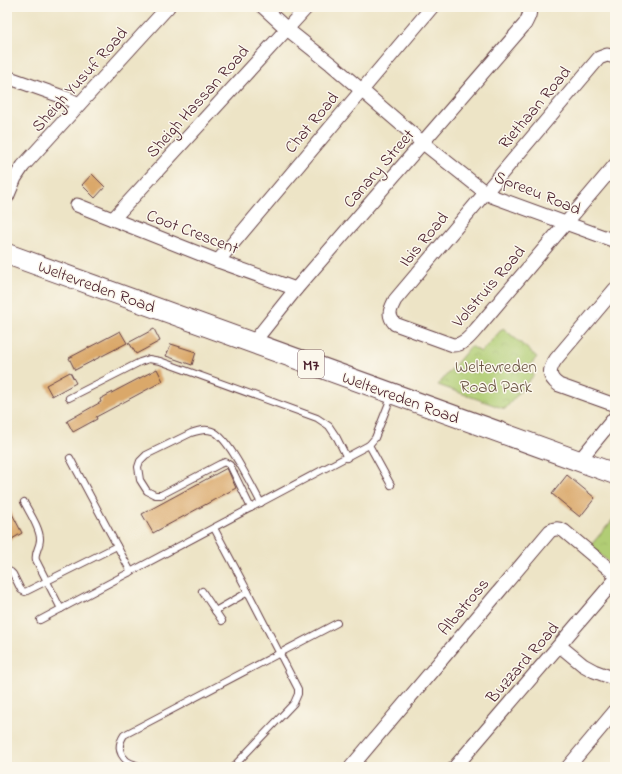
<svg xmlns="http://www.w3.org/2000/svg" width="622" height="774" viewBox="0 0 622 774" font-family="'Indie Flower',sans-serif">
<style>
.park{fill:url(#park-crowns);stroke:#7e7650}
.building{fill:#daa86b}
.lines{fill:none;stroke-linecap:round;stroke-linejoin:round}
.service-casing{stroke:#623d42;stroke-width:8}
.minor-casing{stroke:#623d42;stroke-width:15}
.primary-casing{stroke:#623d42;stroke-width:22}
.service{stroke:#fff;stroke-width:6}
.minor{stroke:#fff;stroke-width:13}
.primary{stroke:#fff;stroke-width:20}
.labels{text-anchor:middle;stroke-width:3;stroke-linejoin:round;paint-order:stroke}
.shield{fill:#fbf7ec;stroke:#7f6065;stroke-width:1}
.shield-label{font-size:16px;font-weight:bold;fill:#4a1f2b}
.street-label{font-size:17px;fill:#4a1f2b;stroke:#fbf7ec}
.park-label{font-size:17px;fill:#695341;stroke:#fbf7ec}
</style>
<defs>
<pattern id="park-crowns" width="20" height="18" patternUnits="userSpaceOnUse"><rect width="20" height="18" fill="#b1cd74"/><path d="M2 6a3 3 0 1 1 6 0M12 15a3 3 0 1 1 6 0" fill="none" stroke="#9ab065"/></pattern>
</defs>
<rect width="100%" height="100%" fill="#fbf7ec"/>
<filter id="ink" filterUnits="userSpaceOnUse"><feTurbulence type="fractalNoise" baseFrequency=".025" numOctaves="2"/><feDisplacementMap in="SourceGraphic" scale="8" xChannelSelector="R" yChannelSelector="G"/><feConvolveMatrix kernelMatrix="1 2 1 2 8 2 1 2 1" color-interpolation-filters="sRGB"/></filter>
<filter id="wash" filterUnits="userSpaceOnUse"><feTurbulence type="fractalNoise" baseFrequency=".012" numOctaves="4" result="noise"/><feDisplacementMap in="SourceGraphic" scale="16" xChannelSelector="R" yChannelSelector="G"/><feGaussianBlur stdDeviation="0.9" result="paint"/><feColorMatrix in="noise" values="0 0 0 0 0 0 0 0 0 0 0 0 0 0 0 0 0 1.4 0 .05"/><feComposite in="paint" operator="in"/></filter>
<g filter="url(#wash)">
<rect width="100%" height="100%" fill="#ede4c6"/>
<g class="park">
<polygon points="503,328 537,357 527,369 534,375 505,409 438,385 471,346 481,352"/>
<polygon points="615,517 615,564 610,563 590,546"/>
</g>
<g id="blocks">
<g class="building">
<polygon points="92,174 105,187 95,198 82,185"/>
<polygon points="154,329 160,341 136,354 130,344 128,343"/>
<polygon points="120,331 127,343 75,370 69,358"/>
<polygon points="171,344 196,352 192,365 166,356"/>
<polygon points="157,369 163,381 96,417 97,419 73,432 67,421 101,402 100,399"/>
<polygon points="70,372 76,383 52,396 46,385"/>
<polygon points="227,468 236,488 153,533 142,514"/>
<polygon points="567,475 595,498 580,517 552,494"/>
<polygon points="7,504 22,533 7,542"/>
</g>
</g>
</g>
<g filter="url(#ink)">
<use href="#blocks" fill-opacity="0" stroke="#623d42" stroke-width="1"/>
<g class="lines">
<g class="service-casing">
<g id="service">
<polyline points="69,398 140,362 149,359 160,361 317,418 329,426 337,438 347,458"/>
<polyline points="369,445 391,485"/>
<polyline points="70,458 131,572"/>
<path d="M24,502c5,10 16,26 16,37 0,8 -6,14 -4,21l25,49"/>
<path d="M251,508l-21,-43 -5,-3 -5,2 -59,31h-6l-8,-4 -7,-11 -2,-13 2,-6 6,-6 45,-22c6,-2 14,-5 21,-2 16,5 40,56 49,72"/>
<polyline points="214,528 248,592 298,689 298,694 294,703 233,767"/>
<polyline points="7,570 11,572 13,574 21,590 25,592 117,546"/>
<polyline points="202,591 222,621"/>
<polyline points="215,611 248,592"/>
<polyline points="40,620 369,445 375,438 392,395"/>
<path d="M142,767c-5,-2 -11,-3 -15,-6 -9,-8 -9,-17 -3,-26l213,-112"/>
</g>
</g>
<g class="minor-casing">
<g id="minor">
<polyline points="263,7 287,29 331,64 423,143 486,193 494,197 615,241"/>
<path d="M615,57l-8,-2 -8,3 -204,242c-5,10 -8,15 0,24l58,21c12,0 19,-11 26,-19l136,-161"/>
<polyline points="7,77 66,98 79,104"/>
<polyline points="7,197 15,178 23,166 168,7"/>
<polyline points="77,205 218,261 296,289"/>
<polyline points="113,219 307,7"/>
<polyline points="218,261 432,7"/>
<path d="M615,289l-59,70c-7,10 -9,18 3,26l56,20"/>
<path d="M253,343l43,-54 229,-265c3,-6 6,-10 4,-17"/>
<polyline points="579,461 615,417"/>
<polyline points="560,646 583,665 594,671 615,679"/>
<path d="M351,767l199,-236c5,-3 9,-3 14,0l51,43"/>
<polyline points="455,767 615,580"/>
<polyline points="568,767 615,711"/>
</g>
</g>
<g class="primary-casing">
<polyline id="primary" points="7,254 615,474"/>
</g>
<use href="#service" class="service"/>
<use href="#minor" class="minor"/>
<use href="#primary" class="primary"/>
</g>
</g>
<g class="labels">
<rect class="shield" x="298" y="350" width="26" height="28" rx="3"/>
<g class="shield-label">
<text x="311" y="370">M7</text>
</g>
<g class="street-label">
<text transform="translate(79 79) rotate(-48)" y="6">Sheigh Yusuf Road</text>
<text transform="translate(197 101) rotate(-48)" y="6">Sheigh Hassan Road</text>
<text transform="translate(534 107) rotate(-50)" y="6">Riethaan Road</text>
<text transform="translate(311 122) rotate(-50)" y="6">Chat Road</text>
<text transform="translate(378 168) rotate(-49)" y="6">Canary Street</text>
<text transform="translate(538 192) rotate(22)" y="6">Spreeu Road</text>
<text transform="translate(193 231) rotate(21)" y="6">Coot Crescent</text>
<text transform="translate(423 239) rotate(-50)" y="6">Ibis Road</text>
<text transform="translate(97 286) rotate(20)" y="6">Weltevreden Road</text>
<text transform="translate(488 286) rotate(-49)" y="6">Volstruis Road</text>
<text transform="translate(401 397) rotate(20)" y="6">Weltevreden Road</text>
<text transform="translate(463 606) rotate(-50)" y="6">Albatross</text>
<text transform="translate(522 662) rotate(-49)" y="6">Buzzard Road</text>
</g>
<g class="park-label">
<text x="496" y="372">Weltevreden<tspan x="496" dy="20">Road Park</tspan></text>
</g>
</g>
<rect width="622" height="774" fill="none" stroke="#fbf7ec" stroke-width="24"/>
</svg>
